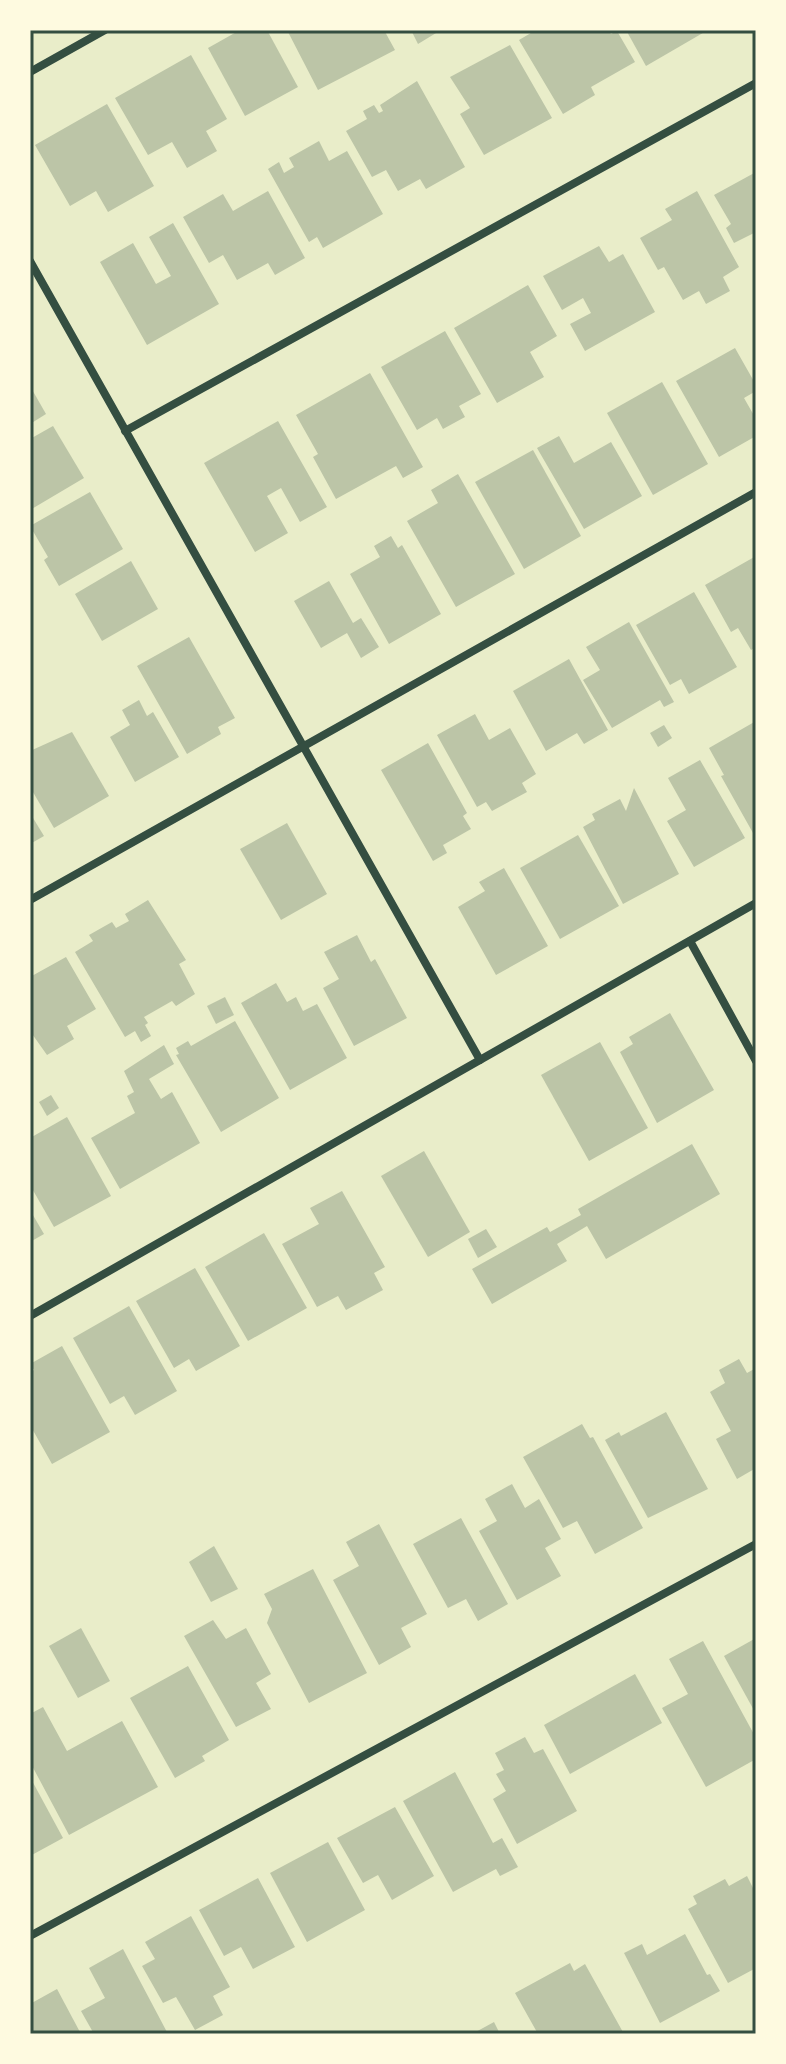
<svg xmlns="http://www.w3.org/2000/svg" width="786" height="2064" viewBox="0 0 786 2064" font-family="'Roboto Condensed',sans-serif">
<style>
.building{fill:#bcc5a7}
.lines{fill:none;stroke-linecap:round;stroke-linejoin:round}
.minor{stroke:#344e41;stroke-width:8}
.neatline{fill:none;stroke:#344e41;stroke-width:3}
</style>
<rect width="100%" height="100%" fill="#e9edc9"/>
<g class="building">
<polygon points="240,30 267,30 298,87 245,116 208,48"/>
<polygon points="287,30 313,30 314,33 321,30 384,30 395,50 318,90"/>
<polygon points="411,30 441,30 418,44"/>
<polygon points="536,30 608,30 611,34 617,31 635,62 591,87 595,95 563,114 519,40"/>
<polygon points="626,30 708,30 646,66"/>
<polygon points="510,45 552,118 484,155 460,114 470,108 450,77"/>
<polygon points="191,55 227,119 206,131 217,151 187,168 172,142 148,155 115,98"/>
<polygon points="417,81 465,167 426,189 420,179 398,191 386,170 372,177 346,131 367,119 363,111 374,105 379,113 383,111 380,105"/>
<polygon points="107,104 154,186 108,212 96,191 70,206 35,145"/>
<polygon points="319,141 329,161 347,151 383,214 323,248 317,237 309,242 268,169 279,162 284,173 294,167 289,158"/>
<polygon points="756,172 756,232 734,243 726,228 731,224 714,195"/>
<polygon points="268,191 305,258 275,275 268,263 237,280 223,255 209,263 183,217 223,194 233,211"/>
<polygon points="697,191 739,267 723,277 730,291 706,304 699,291 683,300 664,267 658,270 640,238 672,220 665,209"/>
<polygon points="173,223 219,304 147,345 100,262 133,243 156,284 171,276 149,237"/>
<polygon points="599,246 609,262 623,254 655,312 585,351 570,324 591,313 583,298 562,310 543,276"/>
<polygon points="528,285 557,336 530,352 544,377 497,403 454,328"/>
<polygon points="445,331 481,394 459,406 465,417 443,429 437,418 417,430 381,367"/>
<polygon points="735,348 756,385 756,391 744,398 756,419 756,436 719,457 676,381"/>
<polygon points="370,373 423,467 403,478 396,466 336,499 313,457 318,454 296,415"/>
<polygon points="662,382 708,464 653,495 607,413"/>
<polygon points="30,386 46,414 30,424"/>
<polygon points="278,421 327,507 300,522 281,488 267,496 288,533 255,552 204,463"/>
<polygon points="53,426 84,478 30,510 30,439"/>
<polygon points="559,436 574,463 611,442 642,496 584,529 537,448"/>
<polygon points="533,450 581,536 524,569 475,482"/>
<polygon points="458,474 515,574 456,607 407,521 438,503 431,490"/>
<polygon points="90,492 123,549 59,586 44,560 48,557 30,526"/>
<polygon points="391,536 398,548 402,545 441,614 389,644 350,574 380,557 374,546"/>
<polygon points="756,556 756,647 751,650 738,628 731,632 705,585"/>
<polygon points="131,561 158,609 102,641 75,594"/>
<polygon points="329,581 353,623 361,618 379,647 361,658 347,633 321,648 294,601"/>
<polygon points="694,592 737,667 689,694 681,679 670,685 636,625"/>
<polygon points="629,622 674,702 664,707 660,700 612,728 583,680 600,670 586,647"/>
<polygon points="189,637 235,718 218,727 221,734 187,754 137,666"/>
<polygon points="569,659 608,730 584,744 577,733 546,751 513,691"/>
<polygon points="139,700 147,716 153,712 179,757 135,782 110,737 130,725 122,710"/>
<polygon points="475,714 489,740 510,728 536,774 522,783 527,792 492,811 486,802 477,807 437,735"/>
<polygon points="756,721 756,832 753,833 721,776 724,775 709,748"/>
<polygon points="664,725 672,738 658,747 650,733"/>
<polygon points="72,732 109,796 54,828 30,787 30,751"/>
<polygon points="428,743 467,813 463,816 471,829 443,845 447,853 433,861 381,770"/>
<polygon points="700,760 745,838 694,867 667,821 686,810 668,778"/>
<polygon points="634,788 679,874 623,904 583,827 595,820 592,814 620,799 626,811"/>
<polygon points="30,813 44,836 30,844"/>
<polygon points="287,823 327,894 281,920 240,849"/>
<polygon points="578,835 619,906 560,939 520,868"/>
<polygon points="504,868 548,946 496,975 458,907 485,891 479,882"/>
<polygon points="148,900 186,960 179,964 195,994 176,1006 172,1001 144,1017 148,1023 145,1025 151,1036 141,1042 135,1031 125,1037 75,952 93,941 89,935 112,922 116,928 129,921 125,914"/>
<polygon points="357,935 371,962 375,959 407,1018 354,1046 323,988 339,979 324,952"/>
<polygon points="66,957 96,1009 67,1026 74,1039 47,1055 30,1031 30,977"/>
<polygon points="276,983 287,1002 296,997 303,1011 317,1004 347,1058 290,1090 241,1003"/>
<polygon points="225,997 234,1015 216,1024 207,1006"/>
<polygon points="670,1013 714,1090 657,1123 620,1052 633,1044 629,1037"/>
<polygon points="235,1021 279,1098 221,1132 176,1055 179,1054 176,1048 188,1041 191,1046"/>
<polygon points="600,1042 648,1128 589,1161 541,1075"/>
<polygon points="164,1045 174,1064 149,1079 161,1099 172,1092 200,1143 120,1189 91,1138 135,1113 127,1096 134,1092 124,1071"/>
<polygon points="51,1095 59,1108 47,1116 39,1102"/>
<polygon points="67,1117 111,1196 54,1227 30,1185 30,1138"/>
<polygon points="692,1144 720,1194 606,1259 587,1226 557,1244 567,1261 492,1304 472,1269 547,1227 550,1232 581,1215 578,1209"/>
<polygon points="424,1151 470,1232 428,1257 381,1176"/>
<polygon points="342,1191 385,1267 374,1273 383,1290 346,1310 338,1296 317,1307 282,1244 319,1224 310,1208"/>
<polygon points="30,1210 44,1234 30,1242"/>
<polygon points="486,1229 497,1247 478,1258 468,1239"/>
<polygon points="264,1233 307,1308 248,1341 205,1267"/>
<polygon points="195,1268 240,1346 196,1371 189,1359 174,1368 136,1301"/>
<polygon points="129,1306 177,1391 135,1415 124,1396 110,1404 73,1338"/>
<polygon points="62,1346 110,1432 52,1464 30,1425 30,1372 34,1370 30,1364"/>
<polygon points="739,1359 747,1373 756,1368 756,1468 737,1479 716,1439 731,1431 710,1392 725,1383 719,1370"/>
<polygon points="666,1412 708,1489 648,1518 605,1440 619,1432 621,1436"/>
<polygon points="582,1424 590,1438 593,1437 643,1528 595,1554 577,1521 563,1528 523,1457"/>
<polygon points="512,1484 525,1508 539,1499 561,1539 545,1548 561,1576 517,1600 479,1531 497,1521 485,1499"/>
<polygon points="461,1518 508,1604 478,1621 466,1599 448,1608 413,1544"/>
<polygon points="379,1524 427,1614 401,1628 411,1647 379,1665 333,1580 359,1566 346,1542"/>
<polygon points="214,1546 238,1589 211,1602 189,1562"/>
<polygon points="313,1569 367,1673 309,1703 267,1623 272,1609 264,1594"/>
<polygon points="213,1620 226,1639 246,1628 271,1674 256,1683 271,1709 236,1727 184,1636"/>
<polygon points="81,1628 110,1681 78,1698 49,1646"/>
<polygon points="756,1638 756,1714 724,1656"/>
<polygon points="703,1641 756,1738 756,1759 706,1787 662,1708 688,1694 669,1659"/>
<polygon points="188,1666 229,1740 202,1756 205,1761 175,1778 130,1698"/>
<polygon points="635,1674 662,1723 570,1774 544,1725"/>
<polygon points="43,1707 67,1751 122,1721 158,1787 69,1835 30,1762 30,1714"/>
<polygon points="525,1737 534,1753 543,1749 577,1811 517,1844 493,1799 506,1791 496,1774 504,1770 495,1753"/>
<polygon points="455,1772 493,1843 502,1838 518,1867 500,1876 496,1869 453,1892 403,1801"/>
<polygon points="30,1777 63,1838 30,1856"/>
<polygon points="395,1807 434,1876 392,1900 378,1875 363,1883 337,1838"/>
<polygon points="328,1842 365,1910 307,1942 270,1873"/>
<polygon points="747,1876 756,1894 756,1968 728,1983 688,1909 697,1904 693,1896 725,1879 729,1886"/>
<polygon points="258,1878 295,1947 253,1969 241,1947 224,1956 199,1910"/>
<polygon points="191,1916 230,1987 213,1996 223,2015 195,2030 176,1997 163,2003 142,1966 155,1959 145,1942"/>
<polygon points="685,1934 707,1975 710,1974 720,1991 660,2023 624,1953 642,1944 647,1955"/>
<polygon points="123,1949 168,2034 94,2034 81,2011 105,1998 89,1968"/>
<polygon points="570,1963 574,1971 585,1964 624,2034 538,2034 515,1993"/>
<polygon points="57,1989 81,2034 30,2034 30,2004"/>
<polygon points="494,2022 500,2034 472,2034"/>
</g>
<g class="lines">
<g class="minor">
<polyline points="30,72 105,30"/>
<polyline points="30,261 480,1060"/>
<polyline points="125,431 756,83"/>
<polyline points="30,900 756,492"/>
<polyline points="690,941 756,1061"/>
<polyline points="30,1316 756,903"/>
<polyline points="30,1936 756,1544"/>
</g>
</g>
<rect width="786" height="2064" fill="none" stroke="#fefae0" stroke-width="64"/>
<rect x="32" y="32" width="722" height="2000" class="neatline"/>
</svg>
